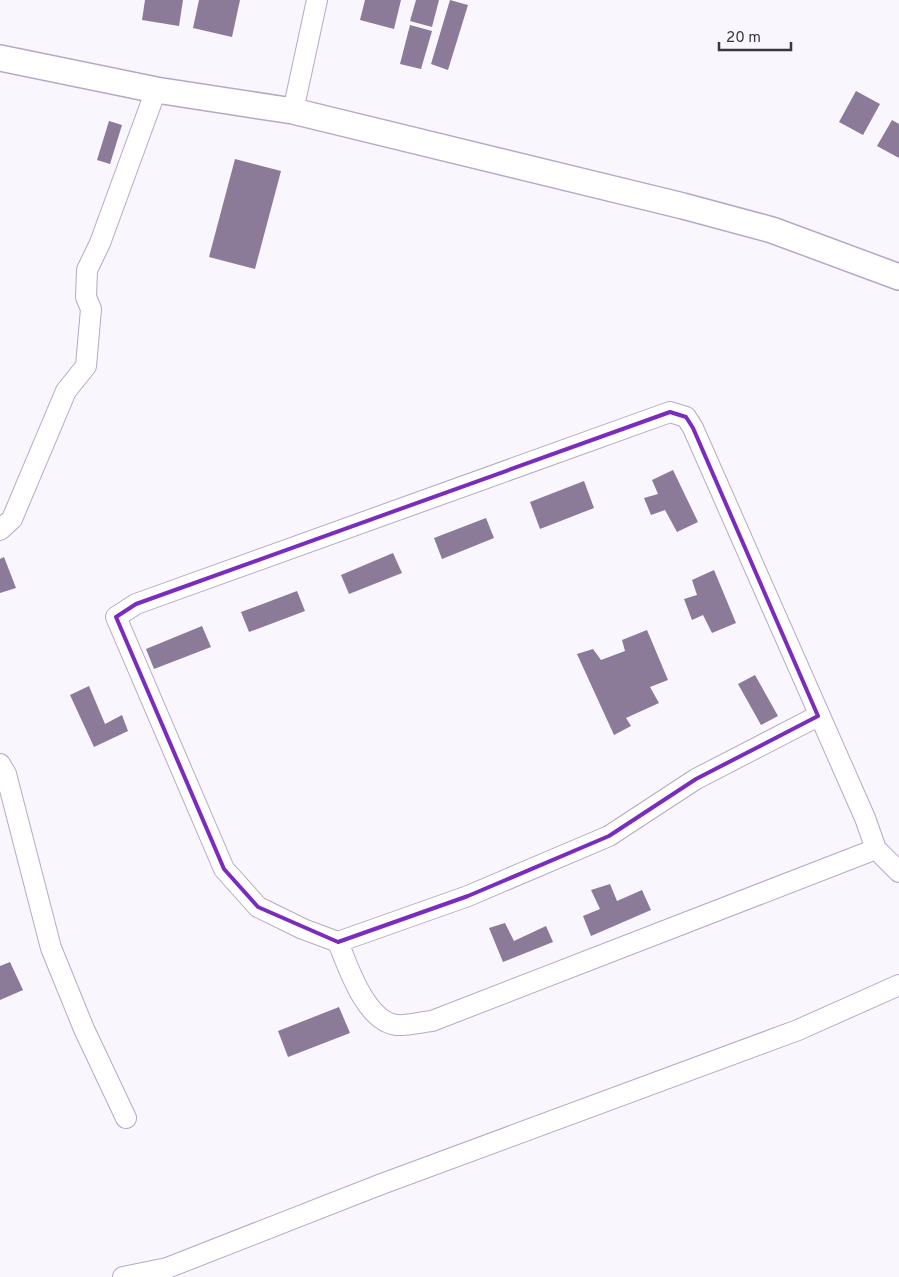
<svg xmlns="http://www.w3.org/2000/svg" width="899" height="1277" viewBox="0 0 899 1277" font-family="Overpass,sans-serif">
<style>
.building{fill:#8b7a98}
.lines{fill:none;stroke-linecap:round;stroke-linejoin:round}
.minor-casing{stroke:#b7a8c8;stroke-width:22}
.tertiary-casing{stroke:#b7a8c8;stroke-width:28}
.minor{stroke:#fff;stroke-width:20}
.tertiary{stroke:#fff;stroke-width:25}
.marked{fill:none;stroke:#7b2cbf;stroke-width:4;stroke-linejoin:round}
</style>
<rect width="100%" height="100%" fill="#f9f6fd"/>
<g class="building">
<polygon points="145,0 183,0 179,26 142,20"/>
<polygon points="199,0 240,0 232,37 193,28"/>
<polygon points="365,0 401,0 394,29 360,20"/>
<polygon points="416,0 439,0 432,27 410,21"/>
<polygon points="450,0 468,5 448,70 431,64"/>
<polygon points="410,25 432,31 421,69 400,64"/>
<polygon points="856,91 880,104 863,135 839,122"/>
<polygon points="892,120 899,124 899,158 877,146"/>
<polygon points="109,121 122,125 110,164 97,160"/>
<polygon points="235,159 281,171 255,269 209,257"/>
<polygon points="673,470 698,522 677,532 665,510 651,515 644,498 658,494 652,480"/>
<polygon points="584,481 594,508 540,529 530,502"/>
<polygon points="486,518 494,538 442,559 434,538"/>
<polygon points="393,553 402,573 349,594 341,575"/>
<polygon points="4,557 16,588 0,593 0,559"/>
<polygon points="714,570 736,623 712,633 703,615 692,620 684,599 697,595 692,580"/>
<polygon points="297,591 305,611 249,632 241,612"/>
<polygon points="202,626 211,647 154,669 146,649"/>
<polygon points="647,630 668,680 650,687 659,703 626,718 631,726 614,735 577,654 593,649 601,660 625,651 622,640"/>
<polygon points="755,675 778,716 761,725 738,684"/>
<polygon points="89,686 105,724 122,715 128,731 94,747 70,695"/>
<polygon points="610,884 617,901 642,890 651,910 591,936 583,916 600,909 591,890"/>
<polygon points="505,923 514,941 546,926 553,942 503,962 489,928"/>
<polygon points="10,962 23,990 0,1000 0,966"/>
<polygon points="339,1007 350,1033 288,1057 278,1031"/>
</g>
<g class="lines">
<g class="minor-casing">
<g id="minor">
<polyline points="293,111 317,0"/>
<polyline points="0,530 12,519 66,391 86,366 91,309 86,297 87,270 100,243 156,90"/>
<polyline points="818,716 696,779 609,836 468,896 338,942 303,929 258,907 224,869 116,617 136,604 670,412 686,417 693,428 865,818 876,849 899,872"/>
<polyline points="0,764 6,774 51,948 84,1029 126,1118"/>
<path d="M338,942c10,25 28,80 59,83 10,1 24,-3 35,-4l444,-172"/>
<polyline points="123,1277 167,1268 379,1185 798,1030 899,985"/>
</g>
</g>
<g class="tertiary-casing">
<polyline id="tertiary" points="0,58 156,90 293,111 683,206 772,230 899,277"/>
</g>
<use href="#minor" class="minor"/>
<use href="#tertiary" class="tertiary"/>
</g>
<path class="marked" d="M670,412l16,5 7,11 125,288 -122,63 -87,57 -141,60 -130,46 -80,-35 -34,-38 -108,-252 20,-13z"/>
<path d="M719 42v8h72v-8" fill="none" stroke="#3b3542" stroke-width="2.5"/>
<text x="726" y="42" font-size="15" fill="#3b3542" stroke="#f9f6fd" stroke-width="4" paint-order="stroke">20 m</text>
</svg>
